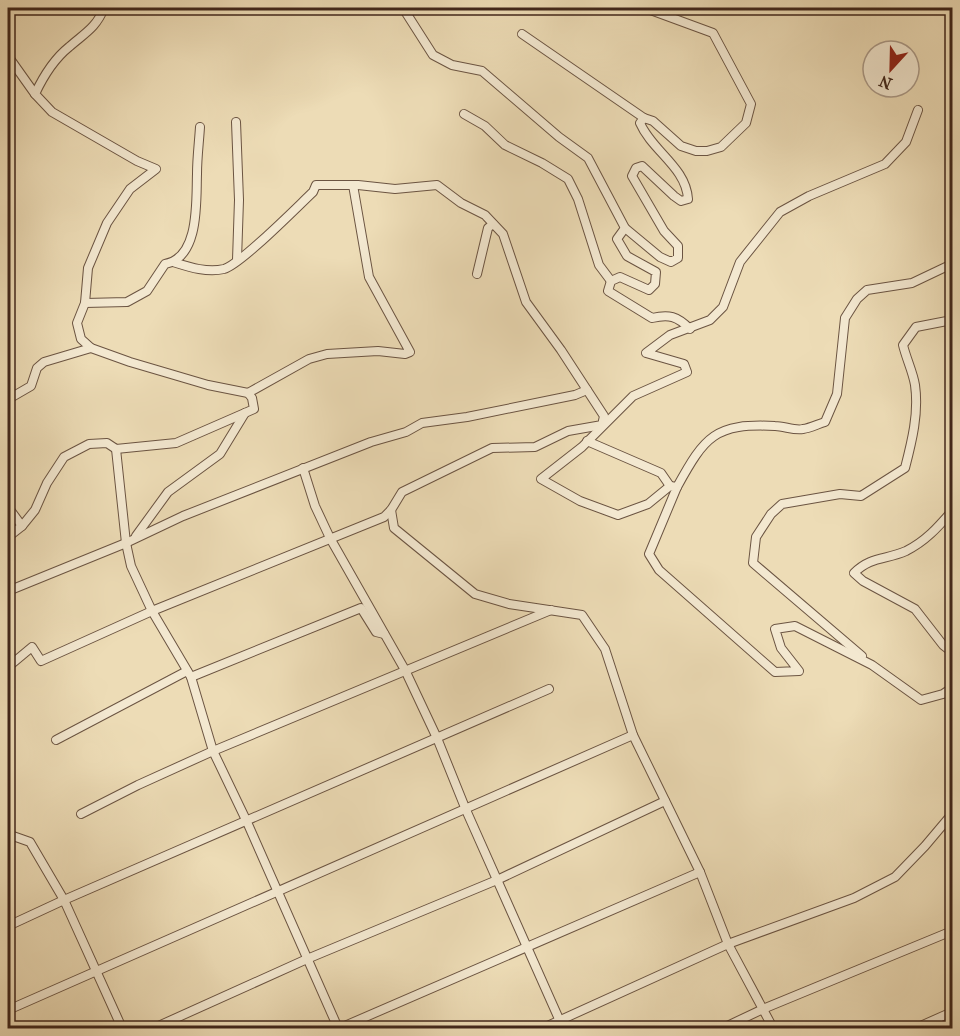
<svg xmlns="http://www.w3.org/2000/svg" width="960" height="1036" viewBox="0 0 960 1036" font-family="'IM FELL French Canon',serif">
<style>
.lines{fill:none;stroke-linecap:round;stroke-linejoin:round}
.street-casing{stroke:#6b5442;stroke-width:10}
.street{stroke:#f3e8d0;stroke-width:8}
</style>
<rect width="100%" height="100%" fill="#eddcb6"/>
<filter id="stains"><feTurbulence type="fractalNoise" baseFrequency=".00333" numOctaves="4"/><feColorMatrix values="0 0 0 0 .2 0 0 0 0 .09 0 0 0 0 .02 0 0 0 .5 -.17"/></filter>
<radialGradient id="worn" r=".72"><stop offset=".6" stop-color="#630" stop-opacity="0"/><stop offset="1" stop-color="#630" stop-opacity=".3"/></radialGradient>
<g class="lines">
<g class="street-casing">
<g id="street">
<polyline points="403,8 433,55 452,65 482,71 559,137 588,158 625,228"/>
<path d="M645,8l68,25 38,71 -5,19 -25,24 -14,4h-11l-15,-5 -28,-25 -9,-3 -4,5c12,28 46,44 48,76l-7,2 -7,-5 -32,-30 -6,2 -4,8 32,55 14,15v12l-7,4 -11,-5 -35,-29 -8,11 10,17 29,16 -1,12 -6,6 -29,-13 -9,4 -3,10 44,27c17,-4 25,-2 38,11"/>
<polyline points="522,34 644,118"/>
<polyline points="8,56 35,94"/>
<polyline points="918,110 906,142 885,164 809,196 780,212 740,262 723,307 710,320 670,335 646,353 684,364 687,372 633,396 582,447 541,479 580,501 618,515 648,504 670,486 677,487 649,554 659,570 775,672 799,671 781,648 775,629 795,626 872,665 921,700 943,694 952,688"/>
<polyline points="464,114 485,126 505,145 542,163 568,179 578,199 599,265 611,281"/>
<polyline points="236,122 239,200 237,260"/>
<polyline points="477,274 488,228 493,224"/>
<path d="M85,303l42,-1 20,-11 18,-27c35,-6 31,-64 32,-90 0,-16 2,-31 3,-47"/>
<polyline points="8,392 12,397 31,386 37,368 44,362 91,348"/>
<polyline points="248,393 309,359 327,354 378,351 405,354 410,352 369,277 353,185"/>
<polyline points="587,441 661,473 670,486"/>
<polyline points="116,449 126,543 131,566 152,611 191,677 213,751 247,822 338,1028"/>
<polyline points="303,468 315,506 330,538 405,670 437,738 466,810 563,1028"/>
<path d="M677,487c28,-51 38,-64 98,-61 9,0 20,5 28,3 7,-1 15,-5 22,-7l12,-28 8,-76 12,-19 10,-9 45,-7 40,-19"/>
<polyline points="8,507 22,526"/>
<polyline points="391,510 394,528 475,594 509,604 582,615 605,649 633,735 700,872 728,944 773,1028"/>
<path d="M952,511c-14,16 -26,30 -46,40 -20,9 -35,5 -52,22l9,8 52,28 28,36 9,7"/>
<polyline points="136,536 168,492 220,454 245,413"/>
<path d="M8,537l14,-11 13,-16 12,-27 17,-26 25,-13 18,-1 9,6 60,-6 78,-34 -2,-11 -4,-5 -40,-8 -78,-23 -39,-14 -10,-9 -4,-16 8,-20 3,-35 19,-45 23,-34 26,-20 -19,-8 -85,-49 -17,-18c8,-17 19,-35 34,-47 16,-14 27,-19 35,-39"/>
<polyline points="8,591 126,543 183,516 371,442 406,432 422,423 467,417 575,395 587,390"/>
<path d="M862,656l-109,-93 3,-26 15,-23 11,-10 58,-10 21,2 44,-28c7,-27 14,-55 10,-83 -2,-13 -9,-27 -12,-40l13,-18 36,-7"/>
<path d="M8,667l24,-20 9,14 111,-50 232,-94 7,-7 11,-18 90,-44 43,-1 33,-16 34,-6 2,-9 -43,-66 -35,-48 -23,-68 -18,-19 -24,-12 -24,-18 -42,4 -37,-4h-42l-3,7c-17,16 -72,72 -89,77 -17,4 -35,-2 -51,-7"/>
<polyline points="191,677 361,608 376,632 384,634"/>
<polyline points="56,740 187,671"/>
<polyline points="81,814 138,785 213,751 551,610"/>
<polyline points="8,837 13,836 30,842 64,900 122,1028"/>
<polyline points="8,926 64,900 549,689"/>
<polyline points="8,1010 633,735"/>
<polyline points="154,1028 307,959 497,880 665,801"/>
<polyline points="340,1028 700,872"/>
<polyline points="543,1028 728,944 854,898 895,877 925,846 952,814"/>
<polyline points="723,1028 763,1009 952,931"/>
<polyline points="916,1028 952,1012"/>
</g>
</g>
<use href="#street" class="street"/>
</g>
<rect width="960" height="1036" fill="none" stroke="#eddcb6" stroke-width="30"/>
<rect x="9" y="9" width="942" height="1018" fill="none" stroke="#40261b" stroke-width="3"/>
<rect x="15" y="15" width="930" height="1006" fill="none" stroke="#40261b" stroke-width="1.5"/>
<g transform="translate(891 69) rotate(202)"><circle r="28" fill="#f3e8d0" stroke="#ab9a88" stroke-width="1.5"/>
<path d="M0-4.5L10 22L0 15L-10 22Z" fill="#8f2418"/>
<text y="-9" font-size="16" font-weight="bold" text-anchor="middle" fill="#40261b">N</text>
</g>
<rect width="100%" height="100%" filter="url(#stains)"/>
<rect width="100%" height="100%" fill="url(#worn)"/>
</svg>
